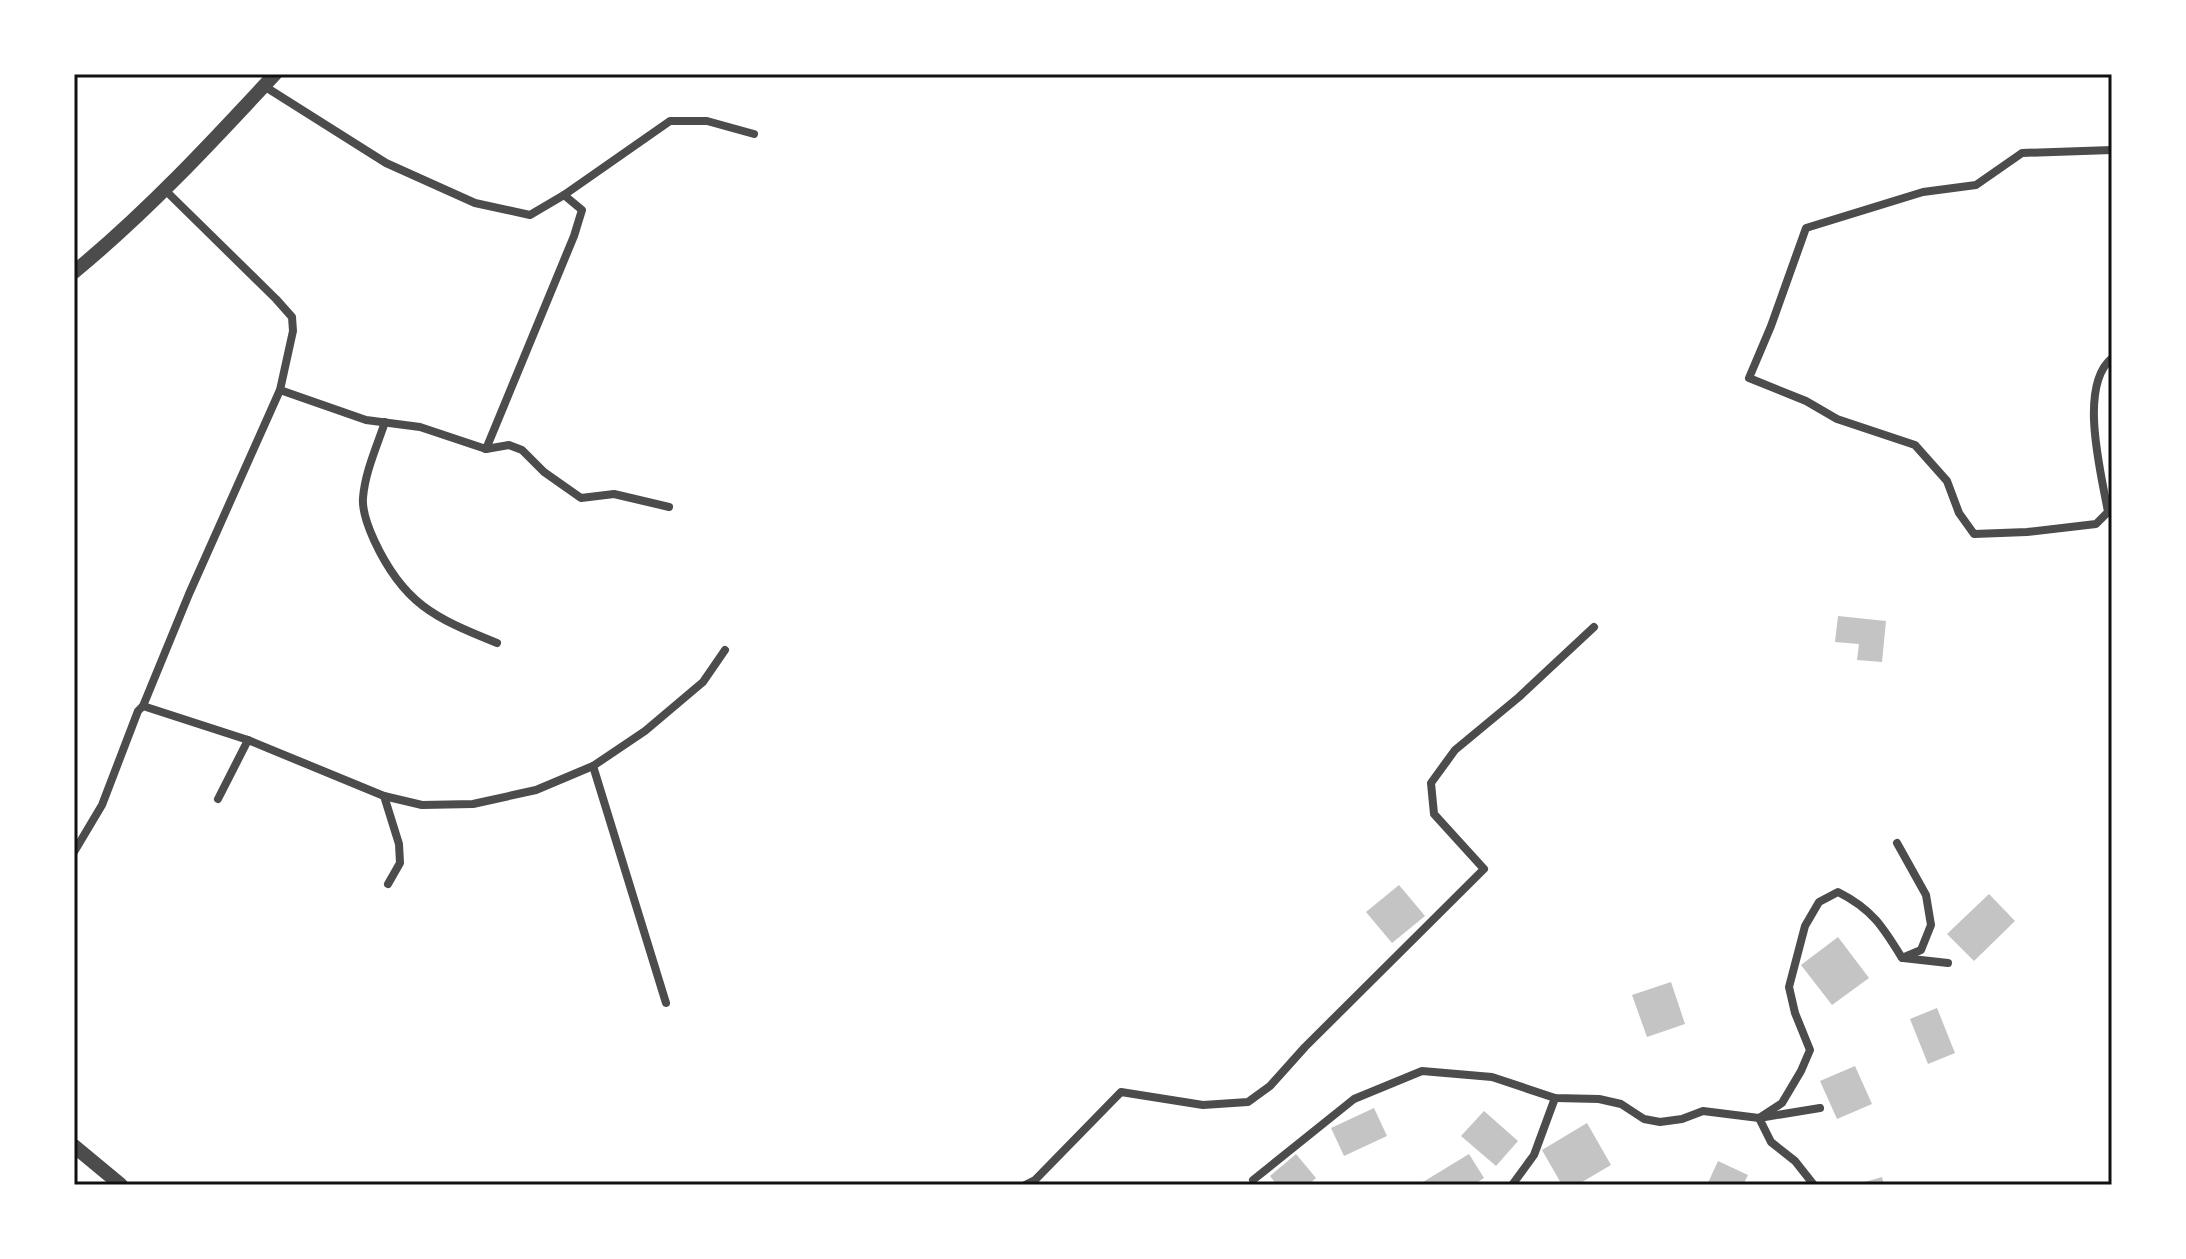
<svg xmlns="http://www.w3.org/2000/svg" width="2186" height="1259" viewBox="0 0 2186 1259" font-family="'Zilla Slab',serif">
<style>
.building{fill:#c4c4c4}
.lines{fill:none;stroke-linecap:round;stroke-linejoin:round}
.minor{stroke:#4c4c4c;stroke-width:8}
.tertiary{stroke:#4c4c4c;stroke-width:14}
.neatline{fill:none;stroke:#111;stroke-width:3}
</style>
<rect width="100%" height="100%" fill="#fff"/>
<g class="building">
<polygon points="1838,616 1886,621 1882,662 1857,660 1859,644 1835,642"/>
<polygon points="1399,885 1425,916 1392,943 1366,912"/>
<polygon points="1989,894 2015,921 1974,961 1947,934"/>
<polygon points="1838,937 1869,978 1832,1005 1801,965"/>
<polygon points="1671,982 1685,1024 1647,1037 1632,995"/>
<polygon points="1937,1008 1955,1053 1928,1064 1910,1019"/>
<polygon points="1855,1066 1872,1104 1837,1119 1820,1081"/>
<polygon points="1374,1108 1387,1136 1344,1156 1331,1128"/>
<polygon points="1484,1111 1518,1141 1496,1166 1461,1136"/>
<polygon points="1587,1123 1611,1165 1577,1185 1562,1185 1542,1150"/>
<polygon points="1296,1154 1316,1178 1308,1185 1277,1185 1270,1176"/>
<polygon points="1469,1154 1484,1178 1473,1185 1425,1185 1423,1182"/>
<polygon points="1718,1161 1748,1175 1743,1185 1707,1185"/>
<polygon points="1882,1177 1884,1185 1858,1185 1858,1184"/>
</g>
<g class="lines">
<g class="minor">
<polyline points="264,86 386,163 475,203 530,215 564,195 670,121 707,121 754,134"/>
<path d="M2112,150l-90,3 -46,32 -53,7 -117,36 -35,98 -22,52 57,23 31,18 78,26 32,36 12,32 15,21 53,-2 69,-8 12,-12c-7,-40 -30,-126 4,-154"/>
<polyline points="280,390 366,420 420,427 486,449 574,236 582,210 564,195"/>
<path d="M385,422c-8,24 -20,50 -22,76 -1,12 6,31 11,42 29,63 60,78 123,103"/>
<polyline points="486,449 509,445 522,450 544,472 581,498 614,494 669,507"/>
<polyline points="143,706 248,740 384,796 422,805 473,804 536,790 593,766 645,731 703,682 725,650"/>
<polyline points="593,766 666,1003"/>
<polyline points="384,796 399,844 400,863 388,884"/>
<polyline points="218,799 248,740"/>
<polyline points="74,852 102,805 138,711 143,706 189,594 280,390 293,331 292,317 276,299 165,190"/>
<polyline points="1903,958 1948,963"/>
<path d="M1253,1180l101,-81 68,-28 70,6 63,21 44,1 22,5 23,15 16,3 22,-3 21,-8 56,7 23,-15 19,-32 9,-21 -15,-37 -6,-26 16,-61 14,-24 19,-10c34,17 45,35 64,66l19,-8 10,-25 -5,-30 -29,-52"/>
<polyline points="1025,1185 1035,1180 1121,1092 1203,1105 1248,1102 1270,1086 1305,1047 1484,869 1434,814 1431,783 1455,750 1519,697 1594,627"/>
<polyline points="1512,1185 1534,1155 1555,1098"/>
<polyline points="1814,1185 1795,1161 1771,1142 1759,1118 1820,1108"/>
</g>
<g class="tertiary">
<path d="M74,272c73,-60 137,-129 201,-198"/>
<polyline points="74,1146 121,1185"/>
</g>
</g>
<rect width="2186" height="1259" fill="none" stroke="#ffffff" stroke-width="152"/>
<rect x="76" y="76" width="2034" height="1107" class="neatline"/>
</svg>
